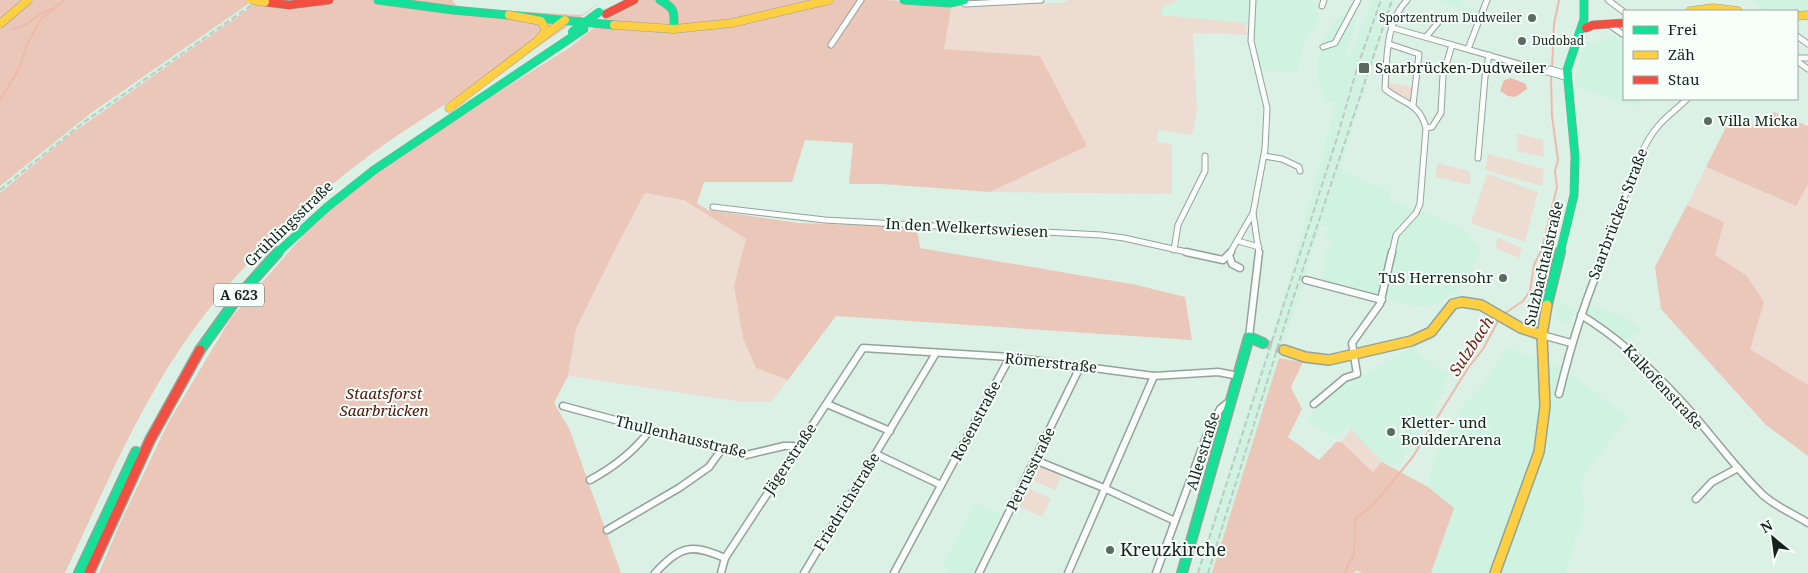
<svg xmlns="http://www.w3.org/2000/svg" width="1808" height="573" viewBox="0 0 1808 573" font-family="'Noto Serif',serif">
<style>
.built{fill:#cff3e0}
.green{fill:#ecdcd2}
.forest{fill:#ebc7b9}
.water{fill:#eebaab}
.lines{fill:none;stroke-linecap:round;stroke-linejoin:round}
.stream{stroke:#eebaab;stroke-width:2}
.secondary-tunnel{stroke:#b4c8bd;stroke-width:9;stroke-dasharray:9 5;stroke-linecap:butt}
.street-far1-casing{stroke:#93a39b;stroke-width:7}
.street-casing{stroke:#93a39b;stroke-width:9}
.fast-far1-casing{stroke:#93a39b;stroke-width:9}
.fast-casing{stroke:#93a39b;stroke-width:12}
.slow-far1-casing{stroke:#93a39b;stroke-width:9}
.slow-casing{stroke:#93a39b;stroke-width:12}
.jam-far1-casing{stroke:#93a39b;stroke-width:9}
.jam-casing{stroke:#93a39b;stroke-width:12}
.street-far1{stroke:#fafdfb;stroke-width:5}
.street{stroke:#fafdfb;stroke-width:6}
.fast-far1{stroke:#16e098;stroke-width:8}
.fast{stroke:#16e098;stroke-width:9}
.slow-far1{stroke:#ffcf43;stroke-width:8}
.slow{stroke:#ffcf43;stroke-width:9}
.jam-far1{stroke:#f24e42;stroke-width:8}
.jam{stroke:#f24e42;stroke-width:9}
.rail{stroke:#c1c7c4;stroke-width:2;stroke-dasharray:6 3;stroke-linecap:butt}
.fast-bridge-casing{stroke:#93a39b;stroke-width:9;stroke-linecap:butt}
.slow-bridge-casing{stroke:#93a39b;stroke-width:9;stroke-linecap:butt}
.fast-bridge{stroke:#16e098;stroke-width:8}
.slow-bridge{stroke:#ffcf43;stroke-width:8}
.poi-dot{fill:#5a6b62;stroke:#f7fffb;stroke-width:2}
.labels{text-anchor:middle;stroke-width:4;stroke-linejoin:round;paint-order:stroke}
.far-poi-label{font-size:12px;fill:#14231b;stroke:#f7fffb;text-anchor:end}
.shield{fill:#f7fffb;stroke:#58655e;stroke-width:1}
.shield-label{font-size:14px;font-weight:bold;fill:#14231b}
.poi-label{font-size:15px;fill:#14231b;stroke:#f7fffb;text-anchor:start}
.street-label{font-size:15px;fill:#14231b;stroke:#f7fffb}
.park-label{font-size:15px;font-style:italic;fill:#511209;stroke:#f7fffb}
.water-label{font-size:16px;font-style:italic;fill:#751b0e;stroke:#f7fffb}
.near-poi-label{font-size:18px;fill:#14231b;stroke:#f7fffb;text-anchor:start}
</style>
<rect width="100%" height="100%" fill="#dcf1e6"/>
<g class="built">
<polygon points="254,0 261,0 68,136 0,193 0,186 60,136"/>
<polygon points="1179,0 1313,0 1321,17 1303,44 1297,73 1257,70 1245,23 1161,15 1162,7"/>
<polygon points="1372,0 1395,0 1362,97 1340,169 1391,192 1389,199 1464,228 1482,251 1457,292 1430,306 1411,306 1323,281 1325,252 1330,248 1333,240 1325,236 1328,227 1321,225 1212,573 1196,573 1289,280 1336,103 1325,101 1317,79 1317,61 1327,34 1334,21 1344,15 1350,5 1357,7 1354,27 1345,54 1350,56"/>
<polygon points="1436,0 1464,0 1462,5 1474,10 1472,14"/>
<polygon points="1751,0 1808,0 1808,24 1797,16 1797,11 1765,11"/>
<polygon points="1617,34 1624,38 1624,99 1645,99 1634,106 1574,86 1576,69 1587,41 1593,44"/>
<polygon points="1559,303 1575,309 1569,325 1555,319"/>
<polygon points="1588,303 1623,316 1643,331 1623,340 1603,324 1584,315"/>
<polygon points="1412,347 1432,365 1449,374 1432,413 1401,462 1388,467 1351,429 1346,428 1332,437 1306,419 1346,379 1364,375"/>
<polygon points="1507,348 1562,368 1630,418 1613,437 1580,481 1585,511 1566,573 1431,573 1454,508 1428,487 1433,462 1453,422 1463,406 1483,384"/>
<polygon points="975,503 1001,515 973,573 955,573 942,567"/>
</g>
<g class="green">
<polygon points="1068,0 1179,0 1162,7 1162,15 1245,23 1248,35 1193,33 1197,111 1192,135 1158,130 1157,142 1172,145 1172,194 990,192 1087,146 944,49 952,4 1062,3"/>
<polygon points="1389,82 1413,87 1411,103 1392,93 1388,88"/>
<polygon points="698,113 684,200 747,239 734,286 756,368 788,380 771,402 743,402 568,376 576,329 620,240 645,193"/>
<polygon points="1517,134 1543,140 1544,157 1517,151"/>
<polygon points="1488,154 1544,169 1542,186 1485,170"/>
<polygon points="1437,163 1470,171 1470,185 1436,177"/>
<polygon points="1706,167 1795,206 1808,184 1808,385 1750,349 1746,275 1715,255 1723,222 1687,205"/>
<polygon points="1487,174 1538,192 1525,242 1471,223"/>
<polygon points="1498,238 1522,248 1519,258 1495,248"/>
<polygon points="1351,429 1382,462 1373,472 1341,442"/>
<polygon points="1040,465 1062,475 1055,490 1032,480"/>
<polygon points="1029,488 1051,499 1042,517 1020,507"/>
</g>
<g class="forest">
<polygon points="0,0 254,0 91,113 0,186"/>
<path d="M261,0h191l7,8 123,7 21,-15c-71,57 -155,98 -229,152 -74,54 -141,119 -192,194 -48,70 -81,151 -117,227h-65v-380l68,-57z"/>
<polygon points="628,0 886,0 952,4 944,49 1040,56 1087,146 990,192 882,184 849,184 853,143 805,140 792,182 704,182 697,203 708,210 799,223 917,227 920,248 1137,285 1185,297 1192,340 836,316 788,380 756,368 743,338 734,286 746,239 684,200 645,193 620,240 576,329 568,376 554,403 569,428 621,573 99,573 120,523 168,423 231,318 306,232 352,189 404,151 569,48"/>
<polygon points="1774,112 1808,126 1808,184 1796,206 1706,167 1731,117 1759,126"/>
<polygon points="1687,205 1724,222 1715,255 1746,275 1764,302 1750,349 1808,385 1808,456 1766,425 1661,309 1655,267"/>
<polygon points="1279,358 1303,362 1291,387 1302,409 1288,437 1319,460 1336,442 1341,442 1373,472 1382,462 1428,487 1454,508 1431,573 1362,573 1356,570 1355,573 1212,573"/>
</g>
<polygon class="water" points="1511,78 1526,84 1527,89 1515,97 1508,96 1500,91 1504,80"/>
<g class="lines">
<g class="stream">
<path d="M12,29c18,-2 22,-15 40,-20"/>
<polyline points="1552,68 1554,24 1559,0"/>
<polyline points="0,100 19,69 27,44 41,19 64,0"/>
<polyline points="1504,314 1523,301 1530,291 1534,265 1542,249 1557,187 1555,171 1558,160 1552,116 1551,77"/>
<polyline points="1344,573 1354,554 1355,519 1373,505 1412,458 1468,368 1483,349 1499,319"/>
</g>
<polyline class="secondary-tunnel" points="1263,343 1284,350"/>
<g class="street-far1-casing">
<g id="street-far1">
<polyline points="1608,0 1624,12"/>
<polyline points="961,1 965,4 1041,0"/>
<polyline points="1322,6 1324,0"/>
<polyline points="1608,24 1624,35"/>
<polyline points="1393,28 1568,78"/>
<polyline points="1797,36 1808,44"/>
<polyline points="1426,37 1441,19"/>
<polyline points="1389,44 1419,54 1413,105"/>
<polyline points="831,45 861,0"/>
<polyline points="1323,47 1335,43 1358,0"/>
<polyline points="1468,49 1487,0"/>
<polyline points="1797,58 1808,58"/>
<polyline points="1797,61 1808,69"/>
<polyline points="1550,69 1568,74"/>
<polyline points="1426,128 1432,127 1441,113 1443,75 1452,45"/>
<polyline points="1264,156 1282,159 1299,167 1300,171"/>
<polyline points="1478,158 1485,77 1489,55"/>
<polyline points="713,207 825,220 1101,235 1124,238 1191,253"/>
<polyline points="1253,213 1259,253"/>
<polyline points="1238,241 1259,247"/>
<polyline points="1174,250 1178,225 1205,171 1205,156"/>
<polyline points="1230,253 1253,213 1265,149 1267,108 1251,41 1253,0"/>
<path d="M1392,253l4,-18 20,-22 4,-9 6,-76c-7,-26 -23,-24 -41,-39 2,-30 0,-66 22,-89"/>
<path d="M1605,253c16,-37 28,-99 54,-128 8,-9 19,-17 28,-26"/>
</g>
</g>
<g class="street-casing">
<g id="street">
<polyline points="1186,252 1223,260 1231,252"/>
<polyline points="1229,255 1232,264 1240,268"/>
<polyline points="1306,280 1382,300"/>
<path d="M1581,315c38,23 71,54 101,87 28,30 51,64 81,93 12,11 31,19 45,28"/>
<polyline points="1542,335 1571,343"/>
<polyline points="1249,337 1259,252"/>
<path d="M1559,394c12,-49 26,-96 47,-142"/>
<polyline points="827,404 890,431"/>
<polyline points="1314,404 1345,378 1357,374 1352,343 1380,304 1392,252"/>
<polyline points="563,406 746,455 784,446 798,446"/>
<polyline points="876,454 941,485"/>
<polyline points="1035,460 1104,488 1175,521"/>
<path d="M590,480c24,-13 44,-28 60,-50"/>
<polyline points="1696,499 1712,482 1738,468"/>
<polyline points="607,530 679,488 709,467 722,449"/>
<path d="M655,573c26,-27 35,-30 70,-15"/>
<polyline points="721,573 725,558 863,348 1010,357 1154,376 1218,372 1239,376"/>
<polyline points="804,573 936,353"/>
<polyline points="894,573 1010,357"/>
<polyline points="979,573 1081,365"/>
<polyline points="1068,573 1154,376"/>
<polyline points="1156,573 1206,437 1220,409 1231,400"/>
</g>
</g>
<g class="fast-far1-casing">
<g id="fast-far1">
<polyline points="378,0 453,10 614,25"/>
<path d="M660,0c16,9 14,12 14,29"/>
<polyline points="904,0 950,3 964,0"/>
<polyline points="277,253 326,208 374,170 584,29"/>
<polyline points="1560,253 1574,195 1575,156 1567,70 1584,19 1584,0"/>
</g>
</g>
<g class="fast-casing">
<g id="fast">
<polyline points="1547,305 1560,252"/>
<polyline points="200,350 238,297 278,252"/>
<polyline points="79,573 136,452"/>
<polyline points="1182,573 1249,337 1263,343"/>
</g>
</g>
<g class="slow-far1-casing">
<g id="slow-far1">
<polyline points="1690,11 1713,8 1738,11"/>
<polyline points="509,15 541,21 546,30 540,38"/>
<polyline points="1797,16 1808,15"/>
<polyline points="0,24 28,0"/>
<polyline points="614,25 674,29 732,23 829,0"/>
<polyline points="449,108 565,20"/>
</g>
</g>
<g class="slow-casing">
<g id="slow">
<polyline points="1284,350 1305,357 1329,360 1411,341 1431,332 1453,304 1462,302 1481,305 1521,328 1542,335"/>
<polyline points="1495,573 1539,452 1545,406 1542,335 1547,305"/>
</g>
</g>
<g class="jam-far1-casing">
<g id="jam-far1">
<polyline points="265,2 289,5 329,0"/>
<polyline points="606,14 634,0"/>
<polyline points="1586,28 1593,25 1624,23"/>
</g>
</g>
<g class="jam-casing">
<polyline id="jam" points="89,573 150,440 200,350"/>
</g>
<use href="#street-far1" class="street-far1"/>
<use href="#street" class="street"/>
<use href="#fast-far1" class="fast-far1"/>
<use href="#fast" class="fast"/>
<use href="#slow-far1" class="slow-far1"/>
<use href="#slow" class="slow"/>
<use href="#jam-far1" class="jam-far1"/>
<use href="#jam" class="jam"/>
<g class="rail">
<polyline points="0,190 84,122 259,0"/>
<polyline points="1198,573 1337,138 1358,65 1381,0"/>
<polyline points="1208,573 1289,311 1392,0"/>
</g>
<g class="fast-bridge-casing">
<polyline id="fast-bridge" points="572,32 599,12"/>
</g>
<g class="slow-bridge-casing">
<polyline id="slow-bridge" points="251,0 265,2"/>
</g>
<use href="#fast-bridge" class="fast-bridge"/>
<use href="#slow-bridge" class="slow-bridge"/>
</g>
<g class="poi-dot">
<circle cx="1532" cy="18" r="5"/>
<circle cx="1522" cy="41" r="5"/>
<rect x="1358" y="62" width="12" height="12" rx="2.5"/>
<circle cx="1708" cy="121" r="5"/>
<circle cx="1503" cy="278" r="5"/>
<circle cx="1391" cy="432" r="5"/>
<circle cx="1110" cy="550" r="5"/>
</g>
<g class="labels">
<g class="far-poi-label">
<text x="1522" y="22">Sportzentrum Dudweiler</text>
<text x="1532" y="45" text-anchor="start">Dudobad</text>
</g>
<rect class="shield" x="214" y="283.5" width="50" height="23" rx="4"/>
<g class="shield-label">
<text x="239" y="300">A 623</text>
</g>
<g class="poi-label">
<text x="1375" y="73">Saarbrücken-Dudweiler</text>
<text x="1718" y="126">Villa Micka</text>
<text x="1493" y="283" text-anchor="end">TuS Herrensohr</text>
<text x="1401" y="428">Kletter- und<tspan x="1401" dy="17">BoulderArena</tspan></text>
</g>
<g class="street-label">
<text transform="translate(1618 214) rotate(-69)" y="5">Saarbrücker Straße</text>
<text transform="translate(289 224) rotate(-44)" y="5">Grühlingsstraße</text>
<text transform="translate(967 228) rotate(3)" y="5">In den Welkertswiesen</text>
<text transform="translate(1544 264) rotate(-77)" y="5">Sulzbachtalstraße</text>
<text transform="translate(1051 363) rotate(6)" y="5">Römerstraße</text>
<text transform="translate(1663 387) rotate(47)" y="5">Kalkofenstraße</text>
<text transform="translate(976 421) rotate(-62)" y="5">Rosenstraße</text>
<text transform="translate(681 437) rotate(14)" y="5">Thullenhausstraße</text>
<text transform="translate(1203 451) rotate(-73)" y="5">Alleestraße</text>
<text transform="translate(790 459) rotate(-56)" y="5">Jägerstraße</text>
<text transform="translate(1031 469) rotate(-64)" y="5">Petrusstraße</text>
<text transform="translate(847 502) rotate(-59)" y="5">Friedrichstraße</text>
</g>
<g class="park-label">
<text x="384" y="399">Staatsforst<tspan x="384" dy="17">Saarbrücken</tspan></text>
</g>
<g class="water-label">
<text transform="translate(1471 346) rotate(-57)" y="6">Sulzbach</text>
</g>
<g class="near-poi-label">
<text x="1120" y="556">Kreuzkirche</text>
</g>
</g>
<rect x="1623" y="10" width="175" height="90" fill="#f7fffb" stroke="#9ca7a1"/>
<rect x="1633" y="26" width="25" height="8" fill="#16e098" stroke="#9ca7a1"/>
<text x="1668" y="35" font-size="15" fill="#14231b">Frei</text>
<rect x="1633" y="51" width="25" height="8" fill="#ffcf43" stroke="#9ca7a1"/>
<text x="1668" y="60" font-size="15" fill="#14231b">Zäh</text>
<rect x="1633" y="76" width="25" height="8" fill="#f24e42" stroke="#9ca7a1"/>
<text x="1668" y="85" font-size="15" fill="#14231b">Stau</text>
<g transform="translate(1773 538) rotate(331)" stroke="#f7fffb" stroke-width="4" paint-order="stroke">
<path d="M0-4L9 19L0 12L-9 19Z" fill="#14231b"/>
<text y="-8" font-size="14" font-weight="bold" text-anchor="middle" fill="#14231b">N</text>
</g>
</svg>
